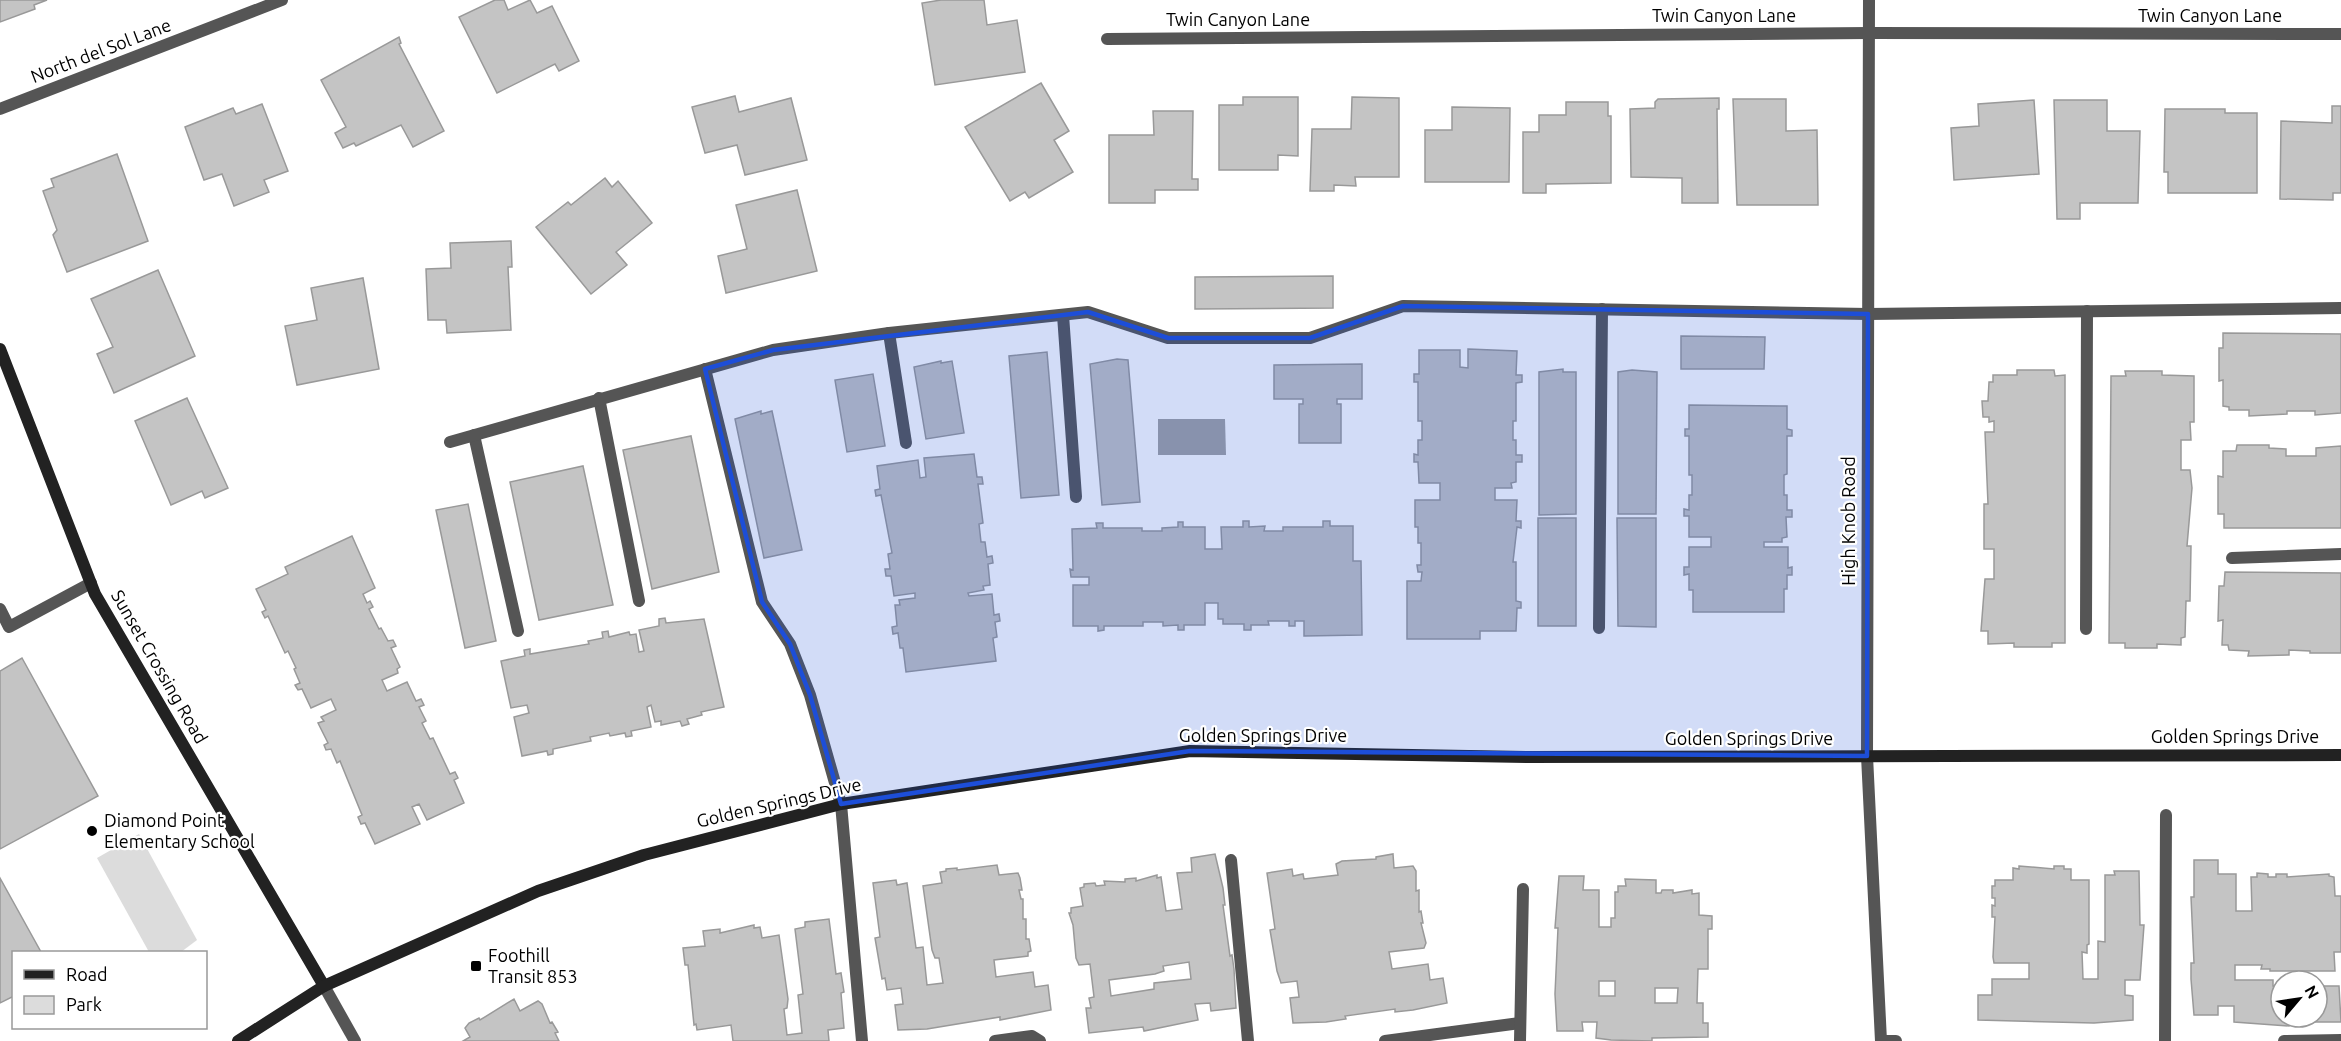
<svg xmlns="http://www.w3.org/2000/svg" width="2341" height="1041" viewBox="0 0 2341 1041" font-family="Ubuntu,sans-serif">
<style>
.green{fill:#dcdcdc}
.water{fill:#a3a3a3}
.building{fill:#c4c4c4;stroke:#999;stroke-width:1.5;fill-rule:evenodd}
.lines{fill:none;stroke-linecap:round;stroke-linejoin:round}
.lane{stroke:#555;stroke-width:12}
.street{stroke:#555;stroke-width:12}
.secondary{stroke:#222;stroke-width:12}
.marked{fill:#1d4ed8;fill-opacity:0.2;stroke:#1d4ed8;stroke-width:4.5;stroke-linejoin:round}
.poi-dot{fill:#000;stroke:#fff;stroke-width:2}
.labels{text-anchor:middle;stroke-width:4.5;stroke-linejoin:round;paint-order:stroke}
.street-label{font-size:18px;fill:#000;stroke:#fff}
.poi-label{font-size:18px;fill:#000;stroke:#fff;text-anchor:start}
</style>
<rect width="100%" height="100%" fill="#fff"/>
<polygon class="green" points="139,834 197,940 181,952 149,952 97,858"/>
<polygon class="water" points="1158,419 1225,419 1226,455 1158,455"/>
<g class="building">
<polygon points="0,0 47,0 34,5 35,9 0,22"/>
<polygon points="495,0 504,0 508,10 530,0 537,13 552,6 579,61 559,71 555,64 497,93 459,17"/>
<polygon points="941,0 984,0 987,25 1017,20 1025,72 935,85 922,3"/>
<polygon points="399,37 401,43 399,44 444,131 413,147 401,125 356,146 354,143 343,148 335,133 346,127 321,80"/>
<polygon points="1041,83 1069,131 1054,140 1073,172 1029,198 1025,192 1010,201 965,127"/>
<polygon points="735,96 739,112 791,98 807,160 745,175 737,145 705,153 692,107"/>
<polygon points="1243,97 1298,97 1298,156 1278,155 1278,170 1219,170 1219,105 1243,105"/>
<polygon points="1352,97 1399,98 1399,177 1355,177 1356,186 1334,185 1334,191 1310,191 1312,129 1351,129"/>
<polygon points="1719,98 1719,109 1717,109 1718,203 1682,203 1682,178 1631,177 1630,109 1655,108 1655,102 1658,99"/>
<polygon points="1733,99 1786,99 1786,131 1817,130 1818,205 1737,205"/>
<polygon points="2034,100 2039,174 1954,180 1951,128 1979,126 1978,104"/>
<polygon points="2054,100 2107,100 2107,131 2140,131 2138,203 2080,203 2080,219 2057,219"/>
<polygon points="1566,102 1608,102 1608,116 1611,116 1611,183 1546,184 1546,193 1523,193 1523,132 1539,132 1539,115 1566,115"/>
<polygon points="262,104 288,171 264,180 269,192 234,206 222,174 204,180 185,127 233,108 236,114"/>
<polygon points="2332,106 2341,106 2341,193 2333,193 2333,200 2280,199 2281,121 2332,123"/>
<polygon points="1452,107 1510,108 1509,182 1425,182 1425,130 1452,130"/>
<polygon points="2165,109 2225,109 2225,113 2257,113 2257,193 2168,193 2168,172 2164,172"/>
<polygon points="1153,111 1193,111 1192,179 1198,179 1198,190 1155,190 1155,203 1109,203 1109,135 1154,135"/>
<polygon points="117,154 148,241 67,272 53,235 57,230 43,191 54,187 51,179"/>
<polygon points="605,178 612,187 618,181 652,223 616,252 627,265 591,294 536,227 568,202 571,205"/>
<polygon points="797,190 817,271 726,293 718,256 747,249 736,205"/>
<polygon points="511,241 512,267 508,267 511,330 447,333 446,320 428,320 426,269 451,268 450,243"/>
<polygon points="158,270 195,356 114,393 97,354 113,347 91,299"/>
<polygon points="1333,276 1333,308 1195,309 1195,277"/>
<polygon points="363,278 379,369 297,385 285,326 317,320 311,288"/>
<polygon points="2223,333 2341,334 2341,413 2315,415 2315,411 2287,411 2287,414 2249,416 2249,410 2229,410 2229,407 2223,406 2223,380 2219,381 2219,348 2223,348"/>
<polygon points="1681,336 1765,337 1764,369 1681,369"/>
<polygon points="1468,349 1517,351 1516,375 1522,375 1522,382 1516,383 1516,421 1513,421 1513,440 1516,440 1516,455 1522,455 1522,462 1516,462 1516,482 1511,483 1512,488 1495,488 1495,500 1517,500 1516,521 1521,521 1521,528 1517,527 1513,562 1516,562 1516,601 1521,602 1521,608 1517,608 1516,631 1480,631 1480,639 1407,639 1407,581 1421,581 1422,572 1418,572 1417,565 1421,565 1421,543 1418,543 1418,527 1415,527 1415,500 1440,500 1440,483 1419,483 1418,462 1414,462 1414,454 1418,455 1418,440 1422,440 1422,421 1418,421 1418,382 1414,382 1414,374 1419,374 1419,350 1460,350 1460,367 1468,368"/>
<polygon points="1047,352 1059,495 1021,498 1009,356"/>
<polygon points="1117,359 1128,360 1140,502 1102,505 1090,364"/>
<polygon points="941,361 941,363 952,361 964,433 926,439 914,367"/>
<polygon points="1362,364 1362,399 1337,399 1337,404 1341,404 1341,443 1299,443 1299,404 1303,404 1303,399 1274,399 1274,365"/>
<polygon points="1563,369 1563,372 1576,372 1576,514 1539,515 1539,372"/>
<polygon points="1632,370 1657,372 1656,514 1618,514 1618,372"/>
<polygon points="2017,370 2054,370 2055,376 2065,375 2065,643 2052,643 2052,647 2014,647 2014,643 1988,644 1988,631 1981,631 1985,579 1994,579 1994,549 1984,549 1984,504 1988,504 1985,432 1994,432 1994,421 1989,422 1989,417 1983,417 1982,401 1988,401 1989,382 1993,382 1993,375 2017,375"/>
<polygon points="2125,371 2162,371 2162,375 2194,376 2194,422 2190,422 2191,440 2181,440 2181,470 2190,470 2192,488 2187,546 2191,546 2190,601 2186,601 2185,637 2181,638 2181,645 2157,644 2157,648 2125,648 2125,643 2109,643 2111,376 2126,376"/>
<polygon points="873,374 885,446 847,452 835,380"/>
<polygon points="187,398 228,488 205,498 202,491 171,505 135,421"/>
<polygon points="1689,405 1787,406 1787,429 1792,430 1792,436 1787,436 1787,474 1784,475 1784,495 1787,495 1787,510 1792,510 1792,517 1786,517 1787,537 1782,538 1782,542 1764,542 1764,547 1788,547 1788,568 1792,567 1792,575 1787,575 1787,589 1784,589 1784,612 1693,612 1693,590 1689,590 1689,574 1684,575 1684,567 1689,567 1689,547 1711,547 1711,537 1689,537 1689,516 1684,516 1684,509 1689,510 1689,495 1692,495 1692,475 1689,475 1689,436 1685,436 1685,429 1689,429"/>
<polygon points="761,411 761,414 772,411 802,550 764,558 735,419"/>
<polygon points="691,436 719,572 652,589 623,450"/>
<polygon points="2237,445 2269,445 2269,448 2286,449 2286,456 2316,456 2316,448 2341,446 2341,528 2224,528 2224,514 2218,514 2218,476 2223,477 2223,451 2236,451"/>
<polygon points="974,454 977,477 982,477 983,484 978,484 983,523 979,524 981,542 985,542 987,557 992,556 993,563 988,564 990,585 983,586 984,590 968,593 969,596 992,594 994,615 999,614 1000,621 995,622 997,637 993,638 996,661 906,672 903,648 900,648 898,633 893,634 892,627 897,626 895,605 900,605 899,600 915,598 915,593 894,596 891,576 886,576 885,569 890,569 888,554 892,553 881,495 876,496 875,490 880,489 877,466 918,460 920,478 926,477 924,458"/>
<polygon points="583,466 613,605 539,620 510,482"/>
<polygon points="468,504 496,641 465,648 436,510"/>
<rect x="1538" y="518" width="38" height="108"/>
<polygon points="1617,518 1656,518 1656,627 1618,626"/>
<polygon points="1243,521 1249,521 1249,527 1265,526 1264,531 1283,531 1283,527 1323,527 1323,521 1330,521 1330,526 1353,526 1353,561 1361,561 1362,635 1304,636 1304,621 1295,621 1295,626 1289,626 1289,621 1268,621 1269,625 1251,625 1251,630 1244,630 1244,624 1223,624 1223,619 1218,619 1218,603 1205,603 1205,625 1184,625 1184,630 1178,630 1178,625 1163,626 1163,622 1143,622 1143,626 1104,626 1104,630 1098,631 1098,626 1073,626 1073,585 1089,585 1089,577 1071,577 1070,569 1073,570 1072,529 1097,528 1096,523 1103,523 1103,528 1142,528 1142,531 1162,531 1162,528 1178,527 1178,522 1183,522 1183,527 1205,527 1205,549 1222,549 1221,527 1243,527"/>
<polygon points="352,536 375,588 363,594 367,603 370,601 373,607 369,609 379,629 381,628 388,641 393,640 396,646 391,648 400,667 397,669 398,673 382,680 387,691 407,682 416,701 421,699 424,705 419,707 426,721 422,723 430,739 433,738 450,774 455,772 458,778 454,780 464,803 427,820 419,804 412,807 420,824 375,844 365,823 361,824 358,817 362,815 340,761 337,763 331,749 326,750 324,745 328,743 318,723 324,721 321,717 336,710 331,699 311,708 302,689 298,690 295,685 300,683 294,669 296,668 288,651 285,653 268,616 265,618 262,612 266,610 256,589 288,574 285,567"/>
<polygon points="2225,572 2341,573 2341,653 2310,653 2310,651 2289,650 2289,655 2248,656 2249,651 2229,650 2228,645 2222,645 2223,620 2218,621 2219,586 2224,586"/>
<polygon points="665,618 666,623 704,619 724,707 701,712 702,715 687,719 689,724 682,726 680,721 661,725 661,721 655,722 651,705 647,707 651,727 631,731 632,736 626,737 625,733 610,736 609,733 590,737 591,741 553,749 553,754 548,755 547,751 522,756 514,717 529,713 527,705 511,708 501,661 525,656 524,650 530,649 530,654 589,644 588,641 603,638 602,632 608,631 609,637 629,632 630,635 636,634 639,652 644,651 639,630 659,626 659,619"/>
<polygon points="22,658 98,796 0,849 0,671"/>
<path d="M1215,854l8,34 2,17h-2l7,51 2,-1 2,14 2,39 -25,3 -1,-8 -15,1 3,16 -54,11 -1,-4 -54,6 -3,-25h5l-2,-10 5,-1 -4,-33 -11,1 -3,-7 -3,-33 -4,-12h2v-5l12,-2 -3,-18 4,-1v-3l11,-1 1,3 9,-1 -1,-4 21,1v-3l11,-1v3l21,-6v3l4,-1 5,34 16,-2 -5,-36 15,-1 -1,-14zM1189,962l2,17 -37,4v6l-43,7 -2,-16 46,-6 9,-3 -1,-5z"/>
<polygon points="1393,854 1394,868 1413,866 1416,871 1416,891 1419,890 1419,912 1421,911 1423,923 1421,923 1426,943 1424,948 1389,952 1392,969 1428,964 1430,980 1443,978 1447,1003 1413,1010 1395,1012 1395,1009 1345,1016 1346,1019 1326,1022 1293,1023 1290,998 1299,997 1297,981 1281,983 1277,971 1270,930 1275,929 1267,873 1292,869 1293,876 1303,874 1304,879 1338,875 1336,864 1342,861 1376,859 1376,857"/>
<polygon points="2194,860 2218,860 2218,874 2236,874 2236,911 2252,911 2251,877 2257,877 2257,873 2268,874 2268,877 2276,877 2276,874 2287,874 2287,877 2329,874 2329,876 2334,877 2335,896 2341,896 2341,952 2334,952 2335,971 2270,971 2270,969 2261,969 2262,965 2235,965 2235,980 2273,980 2273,986 2281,986 2281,1017 2317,1017 2317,986 2339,986 2341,1022 2289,1022 2289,1026 2234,1022 2234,1006 2218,1006 2218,1015 2194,1015 2191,979 2191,963 2194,963 2191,897 2194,897"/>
<polygon points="997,865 999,875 1018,873 1020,878 1022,890 1019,890 1021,899 1023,899 1023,919 1026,919 1026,939 1029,939 1031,951 1028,952 1028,956 994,960 996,977 1033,972 1035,987 1048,985 1051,1010 1000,1020 1000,1017 927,1029 898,1030 895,1005 903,1004 901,988 887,990 885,978 882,979 875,938 880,937 873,883 896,880 897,885 907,883 916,948 923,947 927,985 943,983 939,958 935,958 932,950 923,886 942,883 940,872 946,871 946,869 957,868 957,870"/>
<polygon points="2019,866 2054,869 2054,866 2064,866 2064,869 2071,869 2071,880 2089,880 2089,944 2087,945 2087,953 2082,952 2083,979 2098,979 2098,941 2105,942 2105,875 2115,875 2114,871 2139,871 2140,925 2144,925 2140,980 2125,980 2125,995 2133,996 2133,1020 2094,1023 1978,1020 1978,995 1992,995 1992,979 2029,979 2029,963 1994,963 1993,957 1995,917 1992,917 1992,905 1995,906 1995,898 1992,898 1992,886 1995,886 1995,880 2013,880 2013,868 2019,869"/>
<path d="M1559,876h25l-1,14h16v37h12v-9h4v-26h3v-6h8l-1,-7 31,1v13h5l1,-3h11v3l19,-3v4l7,-1v22l13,1v13h-4v40h-10l-1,34h6v20h5v14l-56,1v3l-41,-1 -15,-2 1,-16h-15l1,9h-26l-2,-37 3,-66h-3zM1599,981h16v15h-16zM1655,988h23l-1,15h-22z"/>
<polygon points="0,878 41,952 14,952 14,996 0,1003"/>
<polygon points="829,919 836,974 841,973 844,992 841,993 844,1028 828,1030 829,1041 733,1041 731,1025 697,1030 696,1024 694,1025 688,965 685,965 683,948 705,946 703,931 720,929 720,933 754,925 754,928 760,927 762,938 779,935 788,999 787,1008 784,1009 787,1035 802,1033 798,995 803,994 795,929 805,927 805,922"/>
<polygon points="514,999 520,1011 538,1001 542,1004 550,1023 552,1022 558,1032 555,1033 559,1041 463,1041 470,1037 465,1028 469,1023 479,1018 480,1020"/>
</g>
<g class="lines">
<g class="lane">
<polyline points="0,609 9,627 91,583"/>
<polyline points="841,804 862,1041"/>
<polyline points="1231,860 1248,1041"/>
<polyline points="324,986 355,1041"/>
<polyline points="995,1041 1032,1036 1040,1041"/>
<polyline points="1385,1041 1520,1023"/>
<polyline points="1520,1041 1523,889"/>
<polyline points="1881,1041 1896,1041"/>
<polyline points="2165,1041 2166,815"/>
<polyline points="2284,1041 2341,1040"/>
</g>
<g class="street">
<polyline points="1869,0 1867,756 1881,1041"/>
<polyline points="1107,39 1869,33 2341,34"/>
<polyline points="0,109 282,0"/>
<polyline points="1063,315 1076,497"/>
<polyline points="889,333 906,443"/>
<polyline points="705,369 762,602 790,644 810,695 841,804"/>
<polyline points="599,398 639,601"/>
<polyline points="474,435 518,631"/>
<polyline points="450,442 773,350 889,333 1088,312 1168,338 1310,338 1403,306 1868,314 2341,308"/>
<polyline points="2232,558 2341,554"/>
<polyline points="1599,628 1602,309"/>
<polyline points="2086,629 2087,311"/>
</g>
<g class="secondary">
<polyline points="0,349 95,594 324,986"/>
<polyline points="238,1041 324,986 538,891 644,855 841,804 1190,751 1526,757 2341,755"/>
</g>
</g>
<path class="marked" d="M1403,306l465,8 -1,442 -677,-5 -349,53 -31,-109 -20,-51 -28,-42 -57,-233 68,-19 315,-38 80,26h142z"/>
<g class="poi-dot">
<circle cx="92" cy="831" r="6"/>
<rect x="470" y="960" width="12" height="12" rx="3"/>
</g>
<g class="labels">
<g class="street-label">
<text x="1724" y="22">Twin Canyon Lane</text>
<text x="2210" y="22">Twin Canyon Lane</text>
<text x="1238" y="26">Twin Canyon Lane</text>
<text transform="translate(101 51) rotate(-21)" y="6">North del Sol Lane</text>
<text transform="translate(1849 521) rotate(-90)" y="6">High Knob Road</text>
<text transform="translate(159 667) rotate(60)" y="6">Sunset Crossing Road</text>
<text x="1263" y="742">Golden Springs Drive</text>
<text x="2235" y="743">Golden Springs Drive</text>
<text x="1749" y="745">Golden Springs Drive</text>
<text transform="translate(779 803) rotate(-13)" y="6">Golden Springs Drive</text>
</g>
<g class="poi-label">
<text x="104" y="827">Diamond Point<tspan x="104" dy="21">Elementary School</tspan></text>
<text x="488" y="962">Foothill<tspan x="488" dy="21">Transit 853</tspan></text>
</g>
</g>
<rect x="12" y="951" width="195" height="78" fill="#ffffff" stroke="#999999" stroke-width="1.5"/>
<rect x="24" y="970" width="30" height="9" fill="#222222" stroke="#999999" stroke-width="1.5"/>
<text x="66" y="981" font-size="18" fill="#000000">Road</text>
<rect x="24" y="996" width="30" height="18" fill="#dcdcdc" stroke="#999999" stroke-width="1.5"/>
<text x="66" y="1011" font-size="18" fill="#000000">Park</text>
<g transform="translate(2299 999) rotate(61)"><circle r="28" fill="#ffffff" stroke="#999999" stroke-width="1.5"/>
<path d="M0-4.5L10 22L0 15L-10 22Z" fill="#000000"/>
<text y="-9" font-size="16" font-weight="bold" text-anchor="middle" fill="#000000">N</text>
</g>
</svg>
